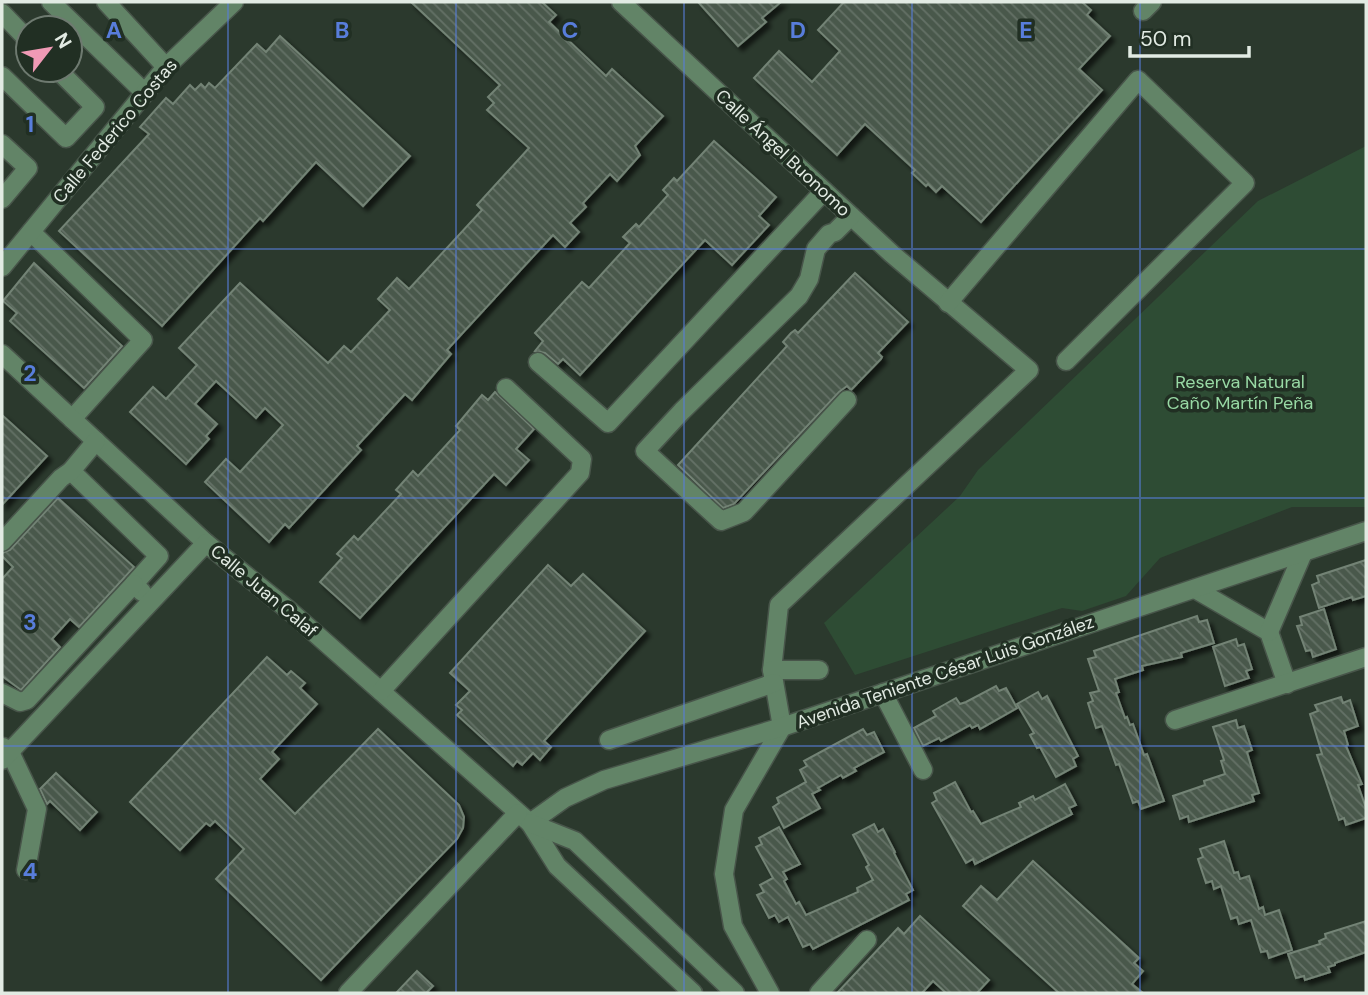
<svg xmlns="http://www.w3.org/2000/svg" width="1368" height="995" viewBox="0 0 1368 995" font-family="'DM Sans',sans-serif">
<style>
.park{fill:#2e4c34}
.building{fill:url(#building-back-hatch);stroke:#738375;stroke-width:2;filter:url(#shadow)}
.lines{fill:none;stroke-linecap:round;stroke-linejoin:round}
.minor-casing{stroke:#48554a;stroke-width:21}
.minor{stroke:#628467;stroke-width:18}
.grid{fill:none;stroke:#587ddb;stroke-width:2;stroke-opacity:0.55}
.labels{text-anchor:middle;stroke-width:7;stroke-linejoin:round;paint-order:stroke}
.street-label{font-size:18px;fill:#e2ebe3;stroke:#212f23}
.park-label{font-size:18px;fill:#98d9a4;stroke:#212f23}
.grid-label{font-size:23px;text-anchor:middle;font-weight:bold;fill:#587ddb;stroke:#212f23;stroke-width:7;stroke-linejoin:round;paint-order:stroke}
</style>
<defs>
<pattern id="building-back-hatch" width="6" height="6" patternUnits="userSpaceOnUse" patternTransform="scale(1.75)"><rect width="6" height="6" fill="#4a594c"/><path d="M-1 5l2 2M0 0l6 6M5-1l2 2" fill="none" stroke="#647166"/></pattern>
<filter id="shadow"><feDropShadow dx="4.5" dy="4.5" stdDeviation="2" flood-color="#0009"/></filter>
</defs>
<rect width="100%" height="100%" fill="#2b392d"/>
<polygon class="park" points="1366,146 1366,507 1292,507 1160,558 1126,596 1082,611 1062,608 855,675 824,623 960,496 978,470 1258,201"/>
<g class="building">
<polygon points="411,2 542,2 556,15 549,22 606,76 612,69 663,116 635,146 640,155 617,181 610,174 583,203 586,207 570,223 579,232 565,247 553,235 447,350 451,354 412,400 405,394 357,446 361,450 289,528 285,524 269,542 205,482 226,459 240,472 283,425 265,408 256,418 216,381 195,404 217,424 206,436 209,439 186,464 130,412 153,387 166,399 197,365 179,348 240,283 328,363 344,346 351,352 390,310 378,299 397,278 409,289 482,210 477,205 529,148 487,110 494,103 488,97 500,85"/>
<polygon points="698,2 781,2 762,18 766,22 738,46"/>
<polygon points="844,2 1082,2 1091,10 1087,15 1110,36 1079,69 1102,90 981,222 942,186 936,192 928,184 926,186 912,173 915,170 865,124 837,155 754,78 779,51 812,82 840,51 818,30"/>
<polygon points="280,36 410,156 363,206 316,162 263,221 260,218 162,326 59,231 149,134 140,127 166,98 173,104 190,85 195,90 201,84 205,88 209,83 215,88 257,44 266,52"/>
<polygon points="714,141 776,197 759,216 769,225 732,265 705,240 580,375 563,359 558,364 545,353 535,351 543,341 535,333 582,282 589,288 630,243 623,237 636,224 639,227 668,195 663,190 674,178 677,181"/>
<polygon points="34,263 122,346 84,388 10,321 17,313 3,301"/>
<polygon points="855,273 908,322 878,353 882,357 881,359 851,390 847,386 839,392 734,504 723,508 678,465 787,346 783,342 791,333 795,330 798,333"/>
<polygon points="495,392 534,429 516,449 529,460 506,485 494,474 360,618 320,582 342,558 337,554 354,536 358,540 401,494 396,490 413,471 418,476 460,430 456,426 482,395 488,400"/>
<polygon points="2,415 47,456 2,505"/>
<polygon points="58,498 134,567 79,627 70,619 52,639 60,647 21,690 2,676 2,579 13,567 2,556 2,553 10,550"/>
<polygon points="1366,560 1366,596 1353,600 1352,597 1319,608 1312,585 1319,582 1317,576"/>
<polygon points="548,565 571,586 583,574 645,631 544,741 551,747 540,760 533,753 522,765 517,761 513,766 457,715 462,710 456,705 470,691 450,673"/>
<polygon points="1324,609 1336,649 1313,657 1311,650 1306,651 1297,626 1302,625 1300,617"/>
<polygon points="1197,616 1199,622 1207,620 1214,643 1181,653 1182,657 1142,666 1143,670 1115,679 1119,692 1116,693 1125,718 1127,717 1130,725 1133,724 1144,755 1147,754 1150,762 1164,801 1141,809 1138,801 1133,803 1119,764 1116,765 1102,726 1096,728 1088,703 1093,701 1090,693 1099,691 1088,659 1096,657 1094,651"/>
<polygon points="1236,639 1238,646 1244,644 1252,669 1246,671 1249,678 1225,686 1213,647"/>
<polygon points="267,657 287,675 291,671 305,683 300,688 317,704 272,752 279,759 260,779 295,814 378,729 459,805 464,817 463,828 457,839 321,980 216,879 244,849 215,821 210,826 206,823 180,850 130,802"/>
<polygon points="996,686 999,691 1006,688 1017,708 980,729 978,725 972,728 970,725 941,741 939,738 923,746 914,728 936,716 933,711 956,698 960,704 966,702"/>
<polygon points="1038,692 1042,699 1047,696 1078,756 1073,759 1076,766 1056,777 1040,747 1037,748 1030,735 1034,733 1017,704"/>
<polygon points="1341,697 1343,703 1350,700 1358,726 1344,731 1348,745 1346,746 1362,784 1358,785 1366,808 1366,818 1346,825 1344,818 1339,820 1317,755 1322,754 1310,714 1318,711 1315,705"/>
<polygon points="1236,720 1238,728 1244,726 1252,750 1247,752 1259,793 1252,795 1254,801 1189,822 1188,816 1180,819 1173,796 1205,785 1204,781 1225,774 1221,761 1224,760 1213,727"/>
<polygon points="863,729 867,735 874,732 884,752 854,768 856,771 843,778 841,775 818,788 820,790 812,794 820,808 784,828 773,807 779,803 777,798 806,782 800,770 807,766 804,761"/>
<polygon points="56,773 97,812 80,830 50,801 47,804 40,789"/>
<polygon points="955,782 971,812 973,811 981,824 1021,807 1019,803 1033,796 1035,800 1065,784 1076,805 1069,808 1072,814 975,864 973,859 966,863 932,803 937,800 934,793"/>
<polygon points="874,824 878,832 883,829 895,852 894,853 913,890 906,894 909,900 813,949 810,944 803,947 788,917 779,922 775,915 769,918 757,895 764,892 760,885 773,878 756,847 762,844 759,838 779,827 800,864 783,872 787,879 784,881 796,904 799,902 806,915 858,892 857,888 873,880 866,867 869,865 853,835"/>
<polygon points="1224,841 1234,873 1238,872 1240,879 1249,876 1259,909 1263,907 1265,915 1279,910 1292,950 1269,958 1267,951 1261,952 1251,920 1239,924 1237,917 1231,919 1221,886 1214,889 1212,881 1206,883 1198,859 1203,857 1200,849"/>
<polygon points="1033,861 1139,958 1134,963 1143,971 1132,984 1143,993 1059,993 963,906 981,886 997,900"/>
<polygon points="920,916 989,980 977,993 946,993 933,981 922,993 837,993 898,928 904,934"/>
<polygon points="1366,921 1366,952 1335,963 1335,965 1328,967 1330,972 1305,980 1304,976 1296,978 1288,954 1320,944 1319,941 1326,938 1325,934"/>
<polygon points="417,971 433,986 426,993 396,993"/>
</g>
<g class="lines">
<g class="minor-casing">
<g id="minor">
<polyline points="51,2 145,93"/>
<polyline points="106,2 166,67"/>
<polyline points="621,2 892,254 1029,370 779,605 772,670 782,727 734,810 724,874 733,926 770,993"/>
<polyline points="1143,11 1152,2"/>
<polyline points="2,13 28,40"/>
<polyline points="2,76 66,138 95,107 58,70"/>
<polyline points="2,144 28,168 2,199"/>
<polyline points="31,232 143,340 72,419"/>
<polyline points="2,267 166,67 234,2"/>
<polyline points="948,303 1138,80 1245,183 1066,361"/>
<polyline points="2,354 206,543 291,612 530,823 557,866 693,993"/>
<polyline points="538,362 608,423 824,191"/>
<polyline points="847,400 744,512 721,521 645,451 682,411 799,296 809,279 816,249 829,234 835,232 851,216"/>
<polyline points="71,471 159,556 134,584 142,592"/>
<polyline points="2,542 61,478 71,471 96,441"/>
<polyline points="1195,589 1269,632 1287,684"/>
<polyline points="1269,632 1303,553"/>
<polyline points="772,670 819,670"/>
<polyline points="381,691 580,473 582,459 506,388"/>
<polyline points="2,693 20,702 27,700 134,584"/>
<polyline points="883,693 923,770"/>
<polyline points="1175,720 1366,657"/>
<polyline points="609,740 774,683"/>
<polyline points="3,747 10,752 37,809 26,870"/>
<polyline points="2,760 206,543"/>
<polyline points="530,823 565,798 604,780 782,727 1366,531"/>
<polyline points="530,823 575,841 735,993"/>
<polyline points="348,993 518,813"/>
<polyline points="819,993 867,940"/>
</g>
</g>
<use href="#minor" class="minor"/>
</g>
<path class="grid" d="M228,2v991M456,2v991M684,2v991M912,2v991M1140,2v991M2,249h1364M2,498h1364M2,746h1364"/>
<g class="labels">
<g class="street-label">
<text transform="translate(115 131) rotate(-50)" y="6">Calle Federico Costas</text>
<text transform="translate(783 153) rotate(43)" y="6">Calle Ángel Buonomo</text>
<text transform="translate(264 591) rotate(40)" y="6">Calle Juan Calaf</text>
<text transform="translate(945 672) rotate(-19)" y="6">Avenida Teniente César Luis González</text>
</g>
<g class="park-label">
<text x="1240" y="388">Reserva Natural<tspan x="1240" dy="21">Caño Martín Peña</tspan></text>
</g>
</g>
<g class="grid-label">
<text x="114" y="38">A</text>
<text x="342" y="38">B</text>
<text x="570" y="38">C</text>
<text x="798" y="38">D</text>
<text x="1026" y="38">E</text>
<text x="30" y="132">1</text>
<text x="30" y="381">2</text>
<text x="30" y="630">3</text>
<text x="30" y="879">4</text>
</g>
<rect width="1368" height="995" fill="none" stroke="#e2ebe3" stroke-width="7"/>
<g transform="translate(49 49) rotate(59)"><circle r="33" fill="#212f23" stroke="#6e7a70" stroke-width="2"/>
<path d="M0-5L12 26L0 18L-12 26Z" fill="#f09ab5"/>
<text y="-10" font-size="19" font-weight="bold" text-anchor="middle" fill="#e2ebe3">N</text>
</g>
<path d="M1130 46v10h119v-10" fill="none" stroke="#e2ebe3" stroke-width="3.5"/>
<text x="1140" y="46" font-size="21" fill="#e2ebe3" stroke="#212f23" stroke-width="5" paint-order="stroke">50 m</text>
</svg>
